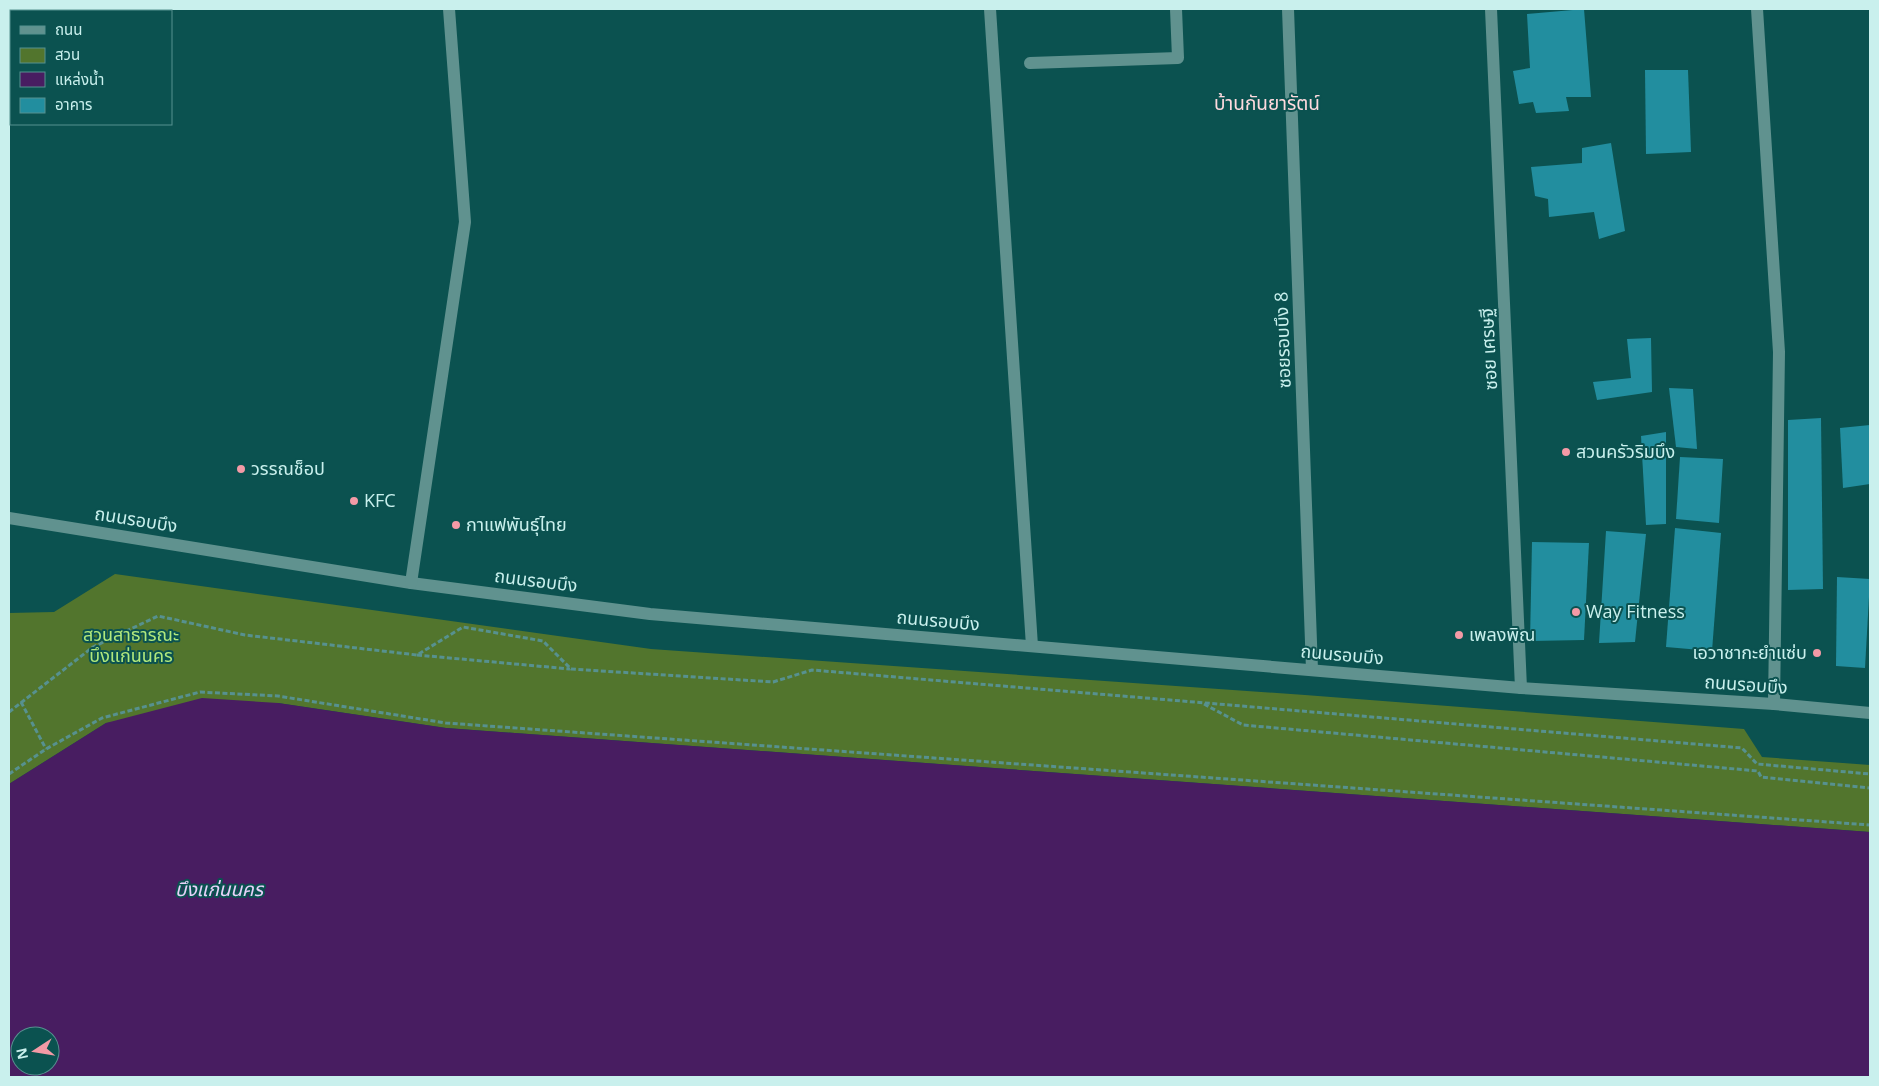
<svg xmlns="http://www.w3.org/2000/svg" width="1879" height="1086" viewBox="0 0 1879 1086" font-family="'Open Sans','Noto Sans Thai',sans-serif">
<style>
.green{fill:#52752d}
.water{fill:#481d61;fill-rule:evenodd}
.building{fill:#228e9f}
.lines{fill:none;stroke-linecap:round;stroke-linejoin:round}
.path{stroke:#57918f;stroke-width:3;stroke-dasharray:5 2.5;stroke-linecap:butt}
.minor{stroke:#60928f;stroke-width:12}
.poi-dot{fill:#f49aa6;stroke:#0b5250;stroke-width:2}
.labels{text-anchor:middle;stroke-width:4;stroke-linejoin:round;paint-order:stroke}
.street-label{font-size:18px;fill:#c9f0ed;stroke:#0b5250}
.poi-label{font-size:18px;fill:#c9f0ed;stroke:#0b5250;text-anchor:start}
.park-label{font-size:18px;fill:#b1e87c;stroke:#0b5250}
.neighbourhood-label{font-size:19px;fill:#fedade;stroke:#0b5250}
.water-label{font-size:19px;font-style:italic;fill:#e9d2fa;stroke:#0b5250}
</style>
<rect width="100%" height="100%" fill="#0b5250"/>
<polygon class="green" points="115,574 651,649 1305,695 1744,729 1762,757 1870,765 1870,832 446,728 278,703 106,723 9,784 9,613 54,612"/>
<path class="water" d="M202,698l76,5 168,25 1424,104v245h-1861v-293l97,-61zM20,1036h30v30h-30z"/>
<g class="building">
<polygon points="1584,9 1591,97 1566,97 1569,111 1536,113 1533,102 1519,104 1513,71 1530,68 1527,14"/>
<polygon points="1645,70 1688,70 1691,152 1646,154"/>
<polygon points="1611,143 1625,231 1599,239 1594,212 1549,217 1548,199 1535,196 1531,167 1582,163 1582,148"/>
<polygon points="1651,338 1652,392 1597,400 1593,382 1631,378 1627,339"/>
<polygon points="1669,388 1693,389 1697,449 1676,447"/>
<polygon points="1821,418 1823,589 1788,590 1788,420"/>
<polygon points="1870,425 1870,484 1843,488 1840,428"/>
<polygon points="1666,432 1666,524 1646,525 1641,436"/>
<polygon points="1680,457 1723,459 1719,523 1676,519"/>
<polygon points="1675,528 1721,533 1712,651 1666,647"/>
<polygon points="1606,531 1646,534 1635,642 1599,643"/>
<polygon points="1532,542 1589,543 1584,640 1530,641"/>
<polygon points="1837,577 1870,579 1865,668 1836,666"/>
</g>
<g class="lines">
<g class="path">
<polyline points="417,655 570,669"/>
<polyline points="21,702 46,749"/>
<polyline points="1204,704 1243,725 1758,771 1761,777 1870,788"/>
<polyline points="9,712 93,647 158,616 245,635 417,655 463,627 543,641 571,669 773,682 812,670 1742,748 1757,764 1870,774"/>
<polyline points="9,774 46,749 102,718 200,692 278,696 446,723 1870,825"/>
</g>
<g class="minor">
<polyline points="990,9 1032,646"/>
<polyline points="1288,9 1312,670"/>
<polyline points="1491,9 1521,688"/>
<polyline points="1757,9 1779,352 1774,704"/>
<polyline points="1030,63 1178,58 1176,9"/>
<polyline points="9,518 411,583 650,614 1521,688 1774,704 1870,713"/>
<polyline points="411,583 465,222 449,9"/>
</g>
</g>
<g class="poi-dot">
<circle cx="1566" cy="452" r="5"/>
<circle cx="241" cy="469" r="5"/>
<circle cx="354" cy="501" r="5"/>
<circle cx="456" cy="525" r="5"/>
<circle cx="1576" cy="612" r="5"/>
<circle cx="1459" cy="635" r="5"/>
<circle cx="1817" cy="653" r="5"/>
</g>
<g class="labels">
<g class="street-label">
<text transform="translate(1283 340) rotate(-92)" y="6">ซอยรอบบึง 8</text>
<text transform="translate(1489 349) rotate(-93)" y="6">ซอย เศรษฐี</text>
<text transform="translate(136 520) rotate(9)" y="6">ถนนรอบบึง</text>
<text transform="translate(536 581) rotate(7)" y="6">ถนนรอบบึง</text>
<text transform="translate(938 621) rotate(5)" y="6">ถนนรอบบึง</text>
<text transform="translate(1342 655) rotate(5)" y="6">ถนนรอบบึง</text>
<text transform="translate(1746 685) rotate(4)" y="6">ถนนรอบบึง</text>
</g>
<g class="poi-label">
<text x="1576" y="458">สวนครัวริมบึง</text>
<text x="251" y="475">วรรณช็อป</text>
<text x="364" y="507">KFC</text>
<text x="466" y="531">กาแฟพันธุ์ไทย</text>
<text x="1586" y="618">Way Fitness</text>
<text x="1469" y="641">เพลงพิณ</text>
<text x="1807" y="659" text-anchor="end">เอวาชากะยำแซ่บ</text>
</g>
<g class="park-label">
<text x="131" y="641">สวนสาธารณะ<tspan x="131" dy="21">บึงแก่นนคร</tspan></text>
</g>
<g class="neighbourhood-label">
<text x="1267" y="110">บ้านกันยารัตน์</text>
</g>
<g class="water-label">
<text x="219" y="896">บึงแก่นนคร</text>
</g>
</g>
<rect width="1879" height="1086" fill="none" stroke="#c9f0ed" stroke-width="20"/>
<rect x="10" y="10" width="162" height="115" fill="#0b5250" stroke="#57918f"/>
<rect x="20" y="26" width="25" height="8" fill="#60928f" stroke="#57918f"/>
<text x="55" y="35" font-size="15" fill="#c9f0ed">ถนน</text>
<rect x="20" y="48" width="25" height="15" fill="#52752d" stroke="#57918f"/>
<text x="55" y="60" font-size="15" fill="#c9f0ed">สวน</text>
<rect x="20" y="72" width="25" height="15" fill="#481d61" stroke="#57918f"/>
<text x="55" y="85" font-size="15" fill="#c9f0ed">แหล่งน้ำ</text>
<rect x="20" y="98" width="25" height="15" fill="#228e9f" stroke="#57918f"/>
<text x="55" y="110" font-size="15" fill="#c9f0ed">อาคาร</text>
<g transform="translate(35 1051) rotate(258)"><circle r="24" fill="#0b5250" stroke="#57918f"/>
<path d="M0-4L9 19L0 12L-9 19Z" fill="#f49aa6"/>
<text y="-8" font-size="14" font-weight="bold" text-anchor="middle" fill="#c9f0ed">N</text>
</g>
</svg>
